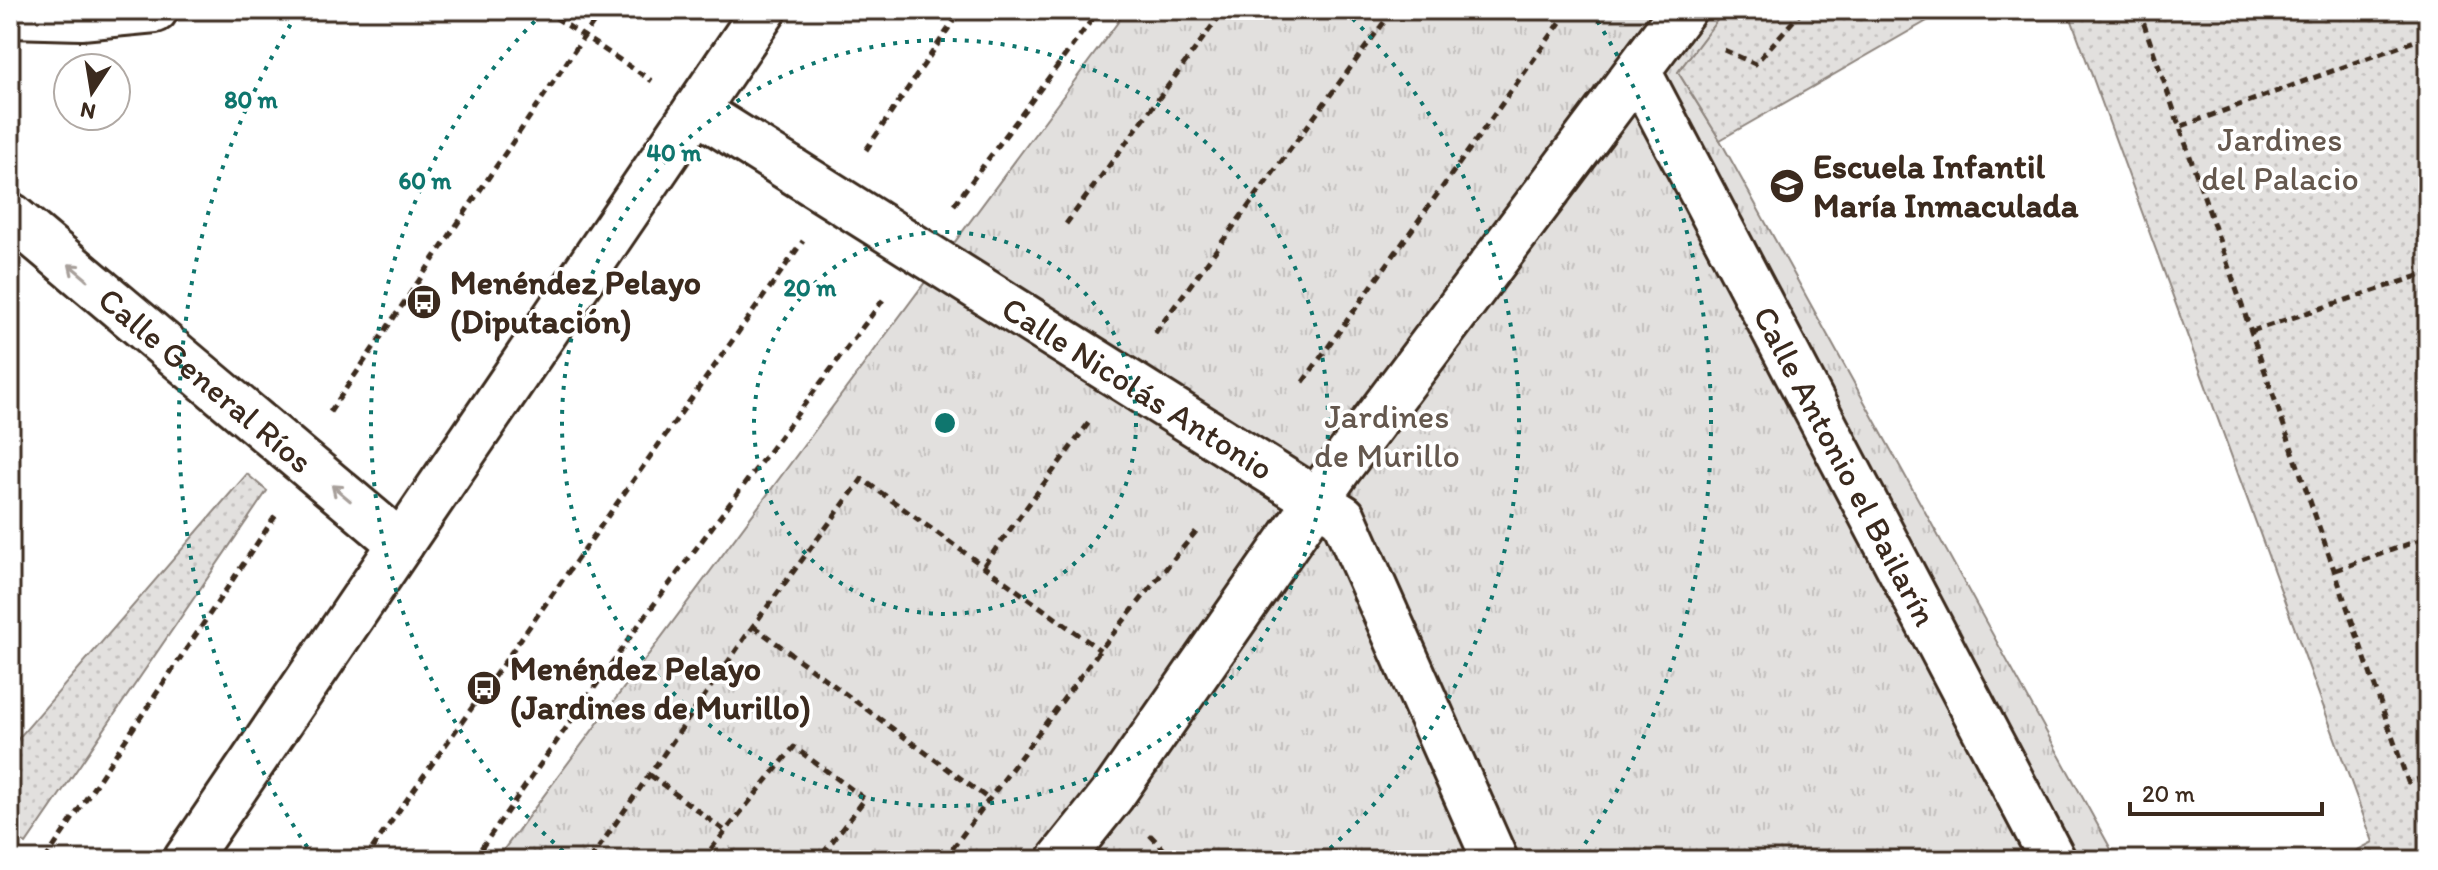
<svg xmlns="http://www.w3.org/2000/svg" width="2438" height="870" viewBox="0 0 2438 870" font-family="Itim,sans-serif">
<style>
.grass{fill:url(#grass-tufts);stroke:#8e857e;stroke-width:2}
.garden{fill:url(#garden-dots);stroke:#8e857e;stroke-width:2}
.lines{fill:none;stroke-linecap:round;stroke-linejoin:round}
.pedestrian-casing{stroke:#3b2a1e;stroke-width:50}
.minor-casing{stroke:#3b2a1e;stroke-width:50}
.primary-casing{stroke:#3b2a1e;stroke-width:50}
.path{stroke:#3b2a1e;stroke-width:5;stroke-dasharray:8 6;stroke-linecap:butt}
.pedestrian{stroke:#fff;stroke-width:44}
.minor{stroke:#fff;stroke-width:44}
.primary{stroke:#fff;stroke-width:44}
.oneway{stroke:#a79f9a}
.ring{fill:none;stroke:#0f766e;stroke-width:4;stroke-dasharray:4 8}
.labels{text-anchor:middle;stroke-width:7;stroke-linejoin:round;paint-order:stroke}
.park-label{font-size:34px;fill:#65584e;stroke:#fff}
.poi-label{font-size:34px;font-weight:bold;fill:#3b2a1e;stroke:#fff;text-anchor:start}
.street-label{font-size:34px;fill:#3b2a1e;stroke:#fff}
.centre{fill:#0f766e;stroke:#fff;stroke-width:4}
.ring-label{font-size:24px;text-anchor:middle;font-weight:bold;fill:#0f766e;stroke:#fff;stroke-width:7;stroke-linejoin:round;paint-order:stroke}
</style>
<defs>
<pattern id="grass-tufts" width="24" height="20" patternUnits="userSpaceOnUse" patternTransform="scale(2)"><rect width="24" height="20" fill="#e2e0de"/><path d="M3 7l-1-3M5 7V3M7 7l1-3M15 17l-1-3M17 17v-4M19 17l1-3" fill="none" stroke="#c3c0be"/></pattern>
<pattern id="garden-dots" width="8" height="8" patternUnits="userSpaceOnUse" patternTransform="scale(2)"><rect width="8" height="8" fill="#e2e0de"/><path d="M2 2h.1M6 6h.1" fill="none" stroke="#c3c0be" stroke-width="1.8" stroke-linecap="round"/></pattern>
</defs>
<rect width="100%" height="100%" fill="#fff"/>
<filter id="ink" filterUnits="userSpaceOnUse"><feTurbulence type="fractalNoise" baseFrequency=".0125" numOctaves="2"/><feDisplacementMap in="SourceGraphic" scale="16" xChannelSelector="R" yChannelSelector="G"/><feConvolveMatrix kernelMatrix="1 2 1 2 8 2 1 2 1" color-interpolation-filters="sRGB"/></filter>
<g filter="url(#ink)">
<polygon class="grass" points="1127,10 1725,10 1678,72 1720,140 2117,860 496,860"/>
<g class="garden">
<polygon points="1725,10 1946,10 1720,140 1678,72"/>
<polygon points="2068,10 2428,10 2428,860 2339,860 2373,842"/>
<polygon points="247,474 267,491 26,844 10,832 10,748"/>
</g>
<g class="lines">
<g class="pedestrian-casing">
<g id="pedestrian">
<path id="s1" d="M1638,71l415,789"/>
<polyline points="1060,860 1112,795 1340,467 1683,10"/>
</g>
</g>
<g class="minor-casing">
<g id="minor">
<polyline points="10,15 81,17 155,10"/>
<path id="s2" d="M696,110l647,407 152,343"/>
<path id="s3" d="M10,215l391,329"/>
</g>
</g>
<g class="primary-casing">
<polyline id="primary" points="186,860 764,10"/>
</g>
<g class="path">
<polyline points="544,10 652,81"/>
<polyline points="2139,10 2408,782 2428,777"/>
<polyline points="2424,10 2428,21"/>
<polyline points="1724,50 1755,64 1803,10"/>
<polyline points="2182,126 2428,36"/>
<polyline points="866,150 961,10"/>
<polyline points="954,205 1099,10"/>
<polyline points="1066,224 1224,10"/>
<polyline points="2252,331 2428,273"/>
<polyline points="1155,333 1393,10"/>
<polyline points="1303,382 1569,10"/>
<polyline points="330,412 602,10"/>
<polyline points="984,565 1090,421"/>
<polyline points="2336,570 2428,537"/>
<polyline points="753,626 990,800"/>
<polyline points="650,775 725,831"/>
<polyline points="1150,835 1174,860"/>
<polyline points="45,860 278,512"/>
<polyline points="364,860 803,241"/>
<polyline points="473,860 640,623 886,296"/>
<polyline points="590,860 753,626 862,479 1100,650"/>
<polyline points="702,860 794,747 865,799 818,860"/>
<polyline points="944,860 1100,650 1198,529"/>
<polyline points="1187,860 1190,858 1202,860"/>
</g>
<use href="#pedestrian" class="pedestrian"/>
<use href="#minor" class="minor"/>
<use href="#primary" class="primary"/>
</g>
<defs><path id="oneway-shaft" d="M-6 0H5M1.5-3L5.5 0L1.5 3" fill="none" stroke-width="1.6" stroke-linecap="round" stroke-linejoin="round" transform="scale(2)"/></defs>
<g class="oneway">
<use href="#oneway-shaft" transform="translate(78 272) rotate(-140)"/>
<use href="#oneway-shaft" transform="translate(341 493) rotate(-140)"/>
</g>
</g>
<g class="ring">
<circle cx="945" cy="423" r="191"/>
<circle cx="945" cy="423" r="383"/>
<path d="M572 859A574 574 0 0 1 546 10M1344 10A574 574 0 0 1 1318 859"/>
<path d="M314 857A766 766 0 0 1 299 11M1591 11A766 766 0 0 1 1576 857"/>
</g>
<defs>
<g id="school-disc" transform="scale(1.8)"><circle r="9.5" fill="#3b2a1e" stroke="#fff"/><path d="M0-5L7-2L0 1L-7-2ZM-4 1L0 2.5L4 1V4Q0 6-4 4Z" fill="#fff"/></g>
<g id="bus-disc" transform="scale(1.8)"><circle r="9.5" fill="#3b2a1e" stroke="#fff"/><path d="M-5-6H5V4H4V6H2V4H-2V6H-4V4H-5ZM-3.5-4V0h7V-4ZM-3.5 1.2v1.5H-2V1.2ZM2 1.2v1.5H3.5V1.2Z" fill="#fff"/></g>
</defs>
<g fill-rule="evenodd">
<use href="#school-disc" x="1787" y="186"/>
<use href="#bus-disc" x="424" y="302"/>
<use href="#bus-disc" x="484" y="688"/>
</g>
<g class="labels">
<g class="park-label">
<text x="2280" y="151">Jardines<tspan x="2280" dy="39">del Palacio</tspan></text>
<text x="1387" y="428">Jardines<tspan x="1387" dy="39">de Murillo</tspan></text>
</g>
<g class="poi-label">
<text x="1813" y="178">Escuela Infantil<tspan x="1813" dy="39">María Inmaculada</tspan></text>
<text x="450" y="294">Menéndez Pelayo<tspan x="450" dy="39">(Diputación)</tspan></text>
<text x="510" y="680">Menéndez Pelayo<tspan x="510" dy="39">(Jardines de Murillo)</tspan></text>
</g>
<g class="street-label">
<text dy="12" stroke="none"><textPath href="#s3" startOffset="256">Calle General Ríos</textPath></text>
<text dy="12" stroke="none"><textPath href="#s2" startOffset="522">Calle Nicolás Antonio</textPath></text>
<text dy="12" stroke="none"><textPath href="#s1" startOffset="446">Calle Antonio el Bailarín</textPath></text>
</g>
</g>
<circle cx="945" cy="423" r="12" class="centre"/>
<g class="ring-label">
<text x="251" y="108">80 m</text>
<text x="674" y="161">40 m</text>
<text x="425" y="189">60 m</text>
<text x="810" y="296">20 m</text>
</g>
<rect width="2438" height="870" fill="none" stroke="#fff" stroke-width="40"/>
<rect x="20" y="20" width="2398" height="830" fill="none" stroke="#3b2a1e" stroke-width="3" filter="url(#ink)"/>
<g transform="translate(92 92) rotate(192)"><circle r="38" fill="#ffffff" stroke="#b1aaa5" stroke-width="2"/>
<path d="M0-6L14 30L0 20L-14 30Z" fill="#3b2a1e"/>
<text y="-12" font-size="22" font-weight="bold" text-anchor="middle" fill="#3b2a1e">N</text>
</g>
<path d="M2130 802v12h192v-12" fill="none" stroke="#3b2a1e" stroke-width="4"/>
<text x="2142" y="802" font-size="24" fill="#3b2a1e" stroke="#ffffff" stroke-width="6" paint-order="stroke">20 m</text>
</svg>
